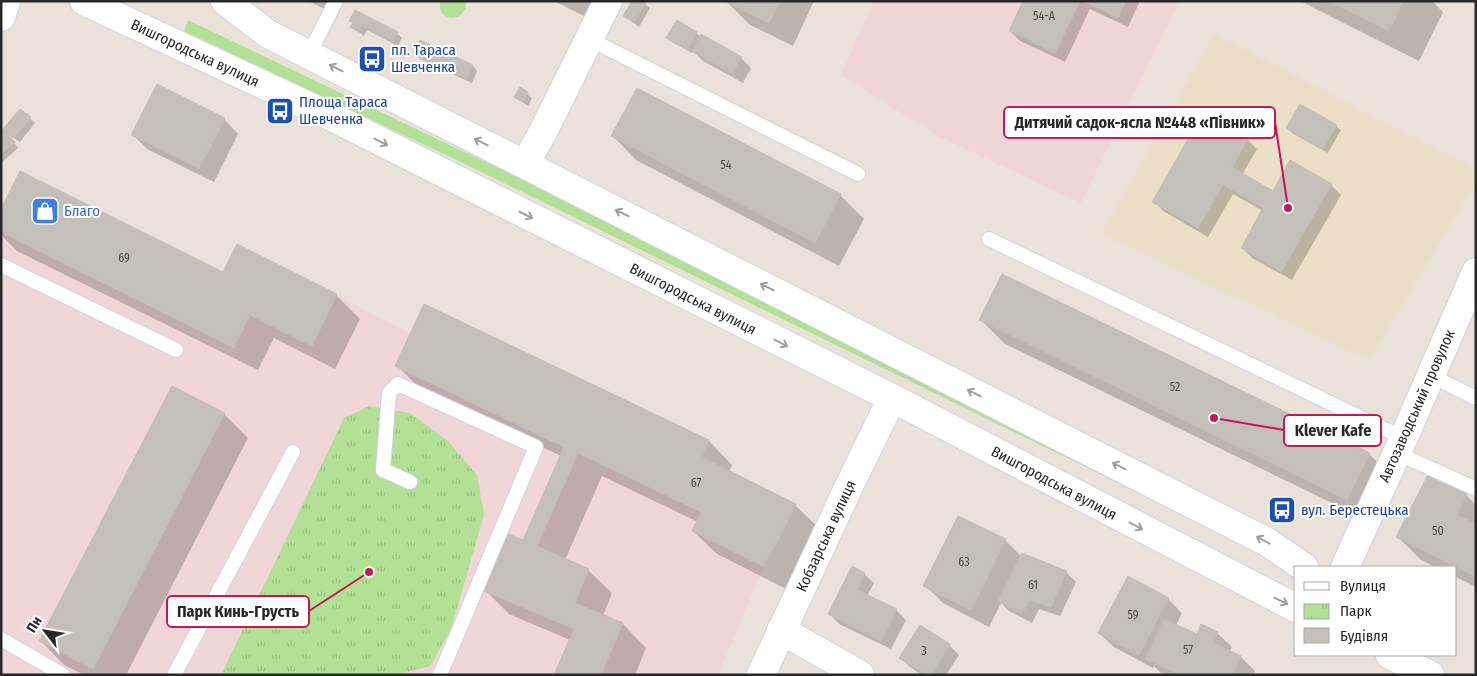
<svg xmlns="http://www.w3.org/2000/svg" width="1477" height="676" viewBox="0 0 1477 676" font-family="'Fira Sans Condensed',sans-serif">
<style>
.education{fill:#ecdfc8}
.medical{fill:#f1d6d8}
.grass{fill:#b2e195}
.park{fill:url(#park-tufts)}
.shadow{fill:#0003}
.building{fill:#c5bfb9;stroke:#c5beb3}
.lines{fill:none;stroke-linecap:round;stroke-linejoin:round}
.lane-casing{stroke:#ced3e1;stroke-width:16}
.street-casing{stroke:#ced3e1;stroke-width:30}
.secondary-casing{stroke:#ced3e1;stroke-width:30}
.lane{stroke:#fff;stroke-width:14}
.street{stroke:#fff;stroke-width:28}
.secondary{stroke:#fff;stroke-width:28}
.oneway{stroke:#9e9e9e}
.labels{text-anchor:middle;stroke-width:4;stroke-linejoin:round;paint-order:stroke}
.number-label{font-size:12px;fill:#4e4d4c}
.transit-label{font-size:15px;fill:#164399;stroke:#fff;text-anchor:start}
.street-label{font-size:15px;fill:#272727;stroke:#fff}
.shop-label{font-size:15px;fill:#366cbe;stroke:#fff;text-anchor:start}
.leader{fill:none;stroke:#c2185b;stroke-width:2}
.callout-dot{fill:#c2185b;stroke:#fff;stroke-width:2}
.callout{fill:#fff;stroke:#c2185b;stroke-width:2}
.callout-label{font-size:16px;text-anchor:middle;font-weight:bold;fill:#272727}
</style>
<defs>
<pattern id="park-tufts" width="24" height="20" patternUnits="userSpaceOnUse" patternTransform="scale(1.25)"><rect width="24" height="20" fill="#b2e195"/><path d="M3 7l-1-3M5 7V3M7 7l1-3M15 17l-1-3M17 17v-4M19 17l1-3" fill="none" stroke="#99c180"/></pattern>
</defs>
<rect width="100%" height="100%" fill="#eae2d9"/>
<polygon class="education" points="1214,34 1476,169 1476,182 1370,360 1101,234"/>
<g class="medical">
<polygon points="874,1 1179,1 1081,203 936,135 841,75"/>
<polygon points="1,204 223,272 237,244 410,333 424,304 709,440 702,457 796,504 764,567 718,675 1,675"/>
</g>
<g class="grass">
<path d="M440,1h25l1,7 -6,8c-12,5 -22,-1 -20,-15z"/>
<polygon points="188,20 1064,438 1266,555 465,164 184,31"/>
</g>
<polygon class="park" points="369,406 410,413 448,441 477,475 484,515 451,629 430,666 395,675 221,675 344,418"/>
<g class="shadow">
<polygon points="308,1 336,1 331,12"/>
<polygon points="554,1 606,1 596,22"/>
<polygon points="633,1 641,1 650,8 639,27 625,16"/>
<polygon points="726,1 814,1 793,46 750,25"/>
<polygon points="1025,1 1140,1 1128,27 1090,9 1065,62 1020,41 1010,31"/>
<polygon points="1300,1 1432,1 1443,12 1419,61"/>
<polygon points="351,20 397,33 402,38 398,46 367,30 364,36 352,27 354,23"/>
<polygon points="696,33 701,37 741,58 751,68 743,83 703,61 693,51 692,53 672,42 668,38"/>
<polygon points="421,42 473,66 477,71 472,83 420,59 415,54"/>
<polygon points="520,89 532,98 528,106 515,97"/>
<polygon points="20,110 35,123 20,142 6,133 18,148 2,162 1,133"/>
<polygon points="224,119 238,134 214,182 147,149 133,135"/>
<polygon points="1336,126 1341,130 1328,153 1292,133 1288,128"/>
<polygon points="613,136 840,195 864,219 839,266 636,160"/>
<polygon points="1248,140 1257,149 1242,175 1273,192 1291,162 1331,185 1341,195 1292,280 1252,258 1242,248 1263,211 1233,194 1208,237 1163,211 1154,201"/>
<polygon points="1,212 224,274 336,295 360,319 335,369 274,338 258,370 17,251 1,235"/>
<polygon points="425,306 709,441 732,465 729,472 795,505 819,528 788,590 717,554 693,531 698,522 602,476 565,560 588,570 612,593 603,616 623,624 646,648 635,675 555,675 570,640 509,614 486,591 523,542 561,456 420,389 397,365"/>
<polygon points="981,320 1369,454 1393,477 1371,522 1005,344"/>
<polygon points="172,387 224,414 248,438 126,675 84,675 64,665 41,641"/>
<polygon points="1466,495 1476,505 1476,587 1456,577 1456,567 1435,567 1421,560 1398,537"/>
<polygon points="1005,540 1022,557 1066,572 1076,582 1060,616 1039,609 1032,623 1009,611 1001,603 989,627 943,603 925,585"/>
<polygon points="864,574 874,583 867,596 896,610 906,620 891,649 839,624 830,614"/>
<polygon points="1168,599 1182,613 1176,625 1198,635 1217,633 1232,647 1229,652 1241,657 1255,671 1253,675 1166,675 1161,673 1154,666 1153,668 1114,647 1099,633"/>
<polygon points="949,645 959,655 946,675 922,675 910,667 901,658"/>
</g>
<g class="building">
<polygon points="632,1 646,3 634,23 623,16"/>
<polygon points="725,1 780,1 769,23"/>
<polygon points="1023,1 1080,1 1055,53 1009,31"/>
<polygon points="1083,1 1126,1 1118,18"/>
<polygon points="1329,1 1403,1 1389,31"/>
<polygon points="355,10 398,32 393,42 362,26 359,32 350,27 353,22 349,21"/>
<polygon points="677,20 697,32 687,50 666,38"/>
<polygon points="701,34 742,57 733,74 692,51"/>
<polygon points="420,40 473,65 467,79 414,55"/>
<polygon points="157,84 225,118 199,169 131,135"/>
<polygon points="520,87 528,92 523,102 514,97"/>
<polygon points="637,88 841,194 815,243 611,136"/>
<polygon points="1300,104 1337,125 1323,149 1286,128"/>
<polygon points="20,109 31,117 14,138 3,129"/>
<polygon points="1203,113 1248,139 1232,167 1273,191 1290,160 1332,184 1281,272 1241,248 1263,208 1223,185 1198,228 1152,202"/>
<polygon points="3,129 15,142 1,154 1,131"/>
<polygon points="20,171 223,272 237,244 337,294 312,346 250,315 234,348 1,232 1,209"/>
<polygon points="1002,274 1370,453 1347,500 979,320"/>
<polygon points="424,304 709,440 702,457 796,504 764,567 692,531 701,512 578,453 537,546 589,569 575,603 623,623 601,675 554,675 574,629 484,591 508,534 523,540 564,447 395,366"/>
<polygon points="172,386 225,413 93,669 39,641"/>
<polygon points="1428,475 1467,494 1457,515 1476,524 1476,577 1396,537"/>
<polygon points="958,516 1006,539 971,610 923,586"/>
<polygon points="1022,553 1067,571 1051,607 1029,600 1022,614 998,601"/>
<polygon points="852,566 865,573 857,590 897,609 881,641 828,614"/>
<polygon points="1128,576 1169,598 1139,655 1098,633"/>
<polygon points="1164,619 1197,634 1201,624 1218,632 1213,643 1241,656 1233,675 1181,675 1145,659"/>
<polygon points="920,625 950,644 931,675 926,675 899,658"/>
</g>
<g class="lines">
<g class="lane-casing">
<g id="lane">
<polyline points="589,39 858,174"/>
<polyline points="309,54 336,1"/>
<polyline points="989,239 1403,438"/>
<polyline points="1,265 176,350"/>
<polyline points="1430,375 1476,398"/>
<polyline points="1397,453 1476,489"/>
<polyline points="410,482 383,470 389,393 398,384 536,447 440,675"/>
<polyline points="1,639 63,675"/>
<polyline points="174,675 293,452"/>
</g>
</g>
<g class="street-casing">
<g id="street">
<polyline points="1,17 6,1"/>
<polyline points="525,164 543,132 608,1"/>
<polyline points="1345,567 1397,453 1476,272"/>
<polyline points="781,630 860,675"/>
<polyline points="761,675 851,482 892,398"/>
</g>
</g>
<g class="secondary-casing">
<g id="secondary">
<polyline points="84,1 330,116 892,398 1296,608"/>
<polyline points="225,1 268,34 1267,542 1304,567"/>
<polyline points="1390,655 1430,675"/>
</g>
</g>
<use href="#lane" class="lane"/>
<use href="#street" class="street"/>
<use href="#secondary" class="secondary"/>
</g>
<defs><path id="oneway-shaft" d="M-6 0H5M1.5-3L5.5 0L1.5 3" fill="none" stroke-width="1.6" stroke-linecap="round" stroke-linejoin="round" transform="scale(1.25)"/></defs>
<g class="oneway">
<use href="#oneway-shaft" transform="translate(336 68) rotate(-153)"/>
<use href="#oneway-shaft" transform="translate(381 142) rotate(27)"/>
<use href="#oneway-shaft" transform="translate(481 142) rotate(-153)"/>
<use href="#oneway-shaft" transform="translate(622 213) rotate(-153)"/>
<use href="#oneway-shaft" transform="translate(526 215) rotate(27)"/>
<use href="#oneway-shaft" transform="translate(767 287) rotate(-153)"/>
<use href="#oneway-shaft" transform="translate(781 343) rotate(27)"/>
<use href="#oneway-shaft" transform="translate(974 393) rotate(-153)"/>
<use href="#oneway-shaft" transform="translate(1119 466) rotate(-153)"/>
<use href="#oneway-shaft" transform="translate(1136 526) rotate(28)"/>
<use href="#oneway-shaft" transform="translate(1263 540) rotate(-151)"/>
<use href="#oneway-shaft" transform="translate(1281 601) rotate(26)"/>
</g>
<defs>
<g id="bus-square" transform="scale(1.4375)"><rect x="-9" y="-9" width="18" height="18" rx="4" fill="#1a4fb4" stroke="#fff"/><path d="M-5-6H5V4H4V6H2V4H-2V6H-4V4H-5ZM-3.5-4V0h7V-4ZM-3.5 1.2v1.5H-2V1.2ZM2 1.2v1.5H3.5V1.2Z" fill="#fff"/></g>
<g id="shop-square" transform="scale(1.4375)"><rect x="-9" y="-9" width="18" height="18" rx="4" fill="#3f7fe0" stroke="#fff"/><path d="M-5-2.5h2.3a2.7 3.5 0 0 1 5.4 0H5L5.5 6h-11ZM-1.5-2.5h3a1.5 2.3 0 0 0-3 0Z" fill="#fff"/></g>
</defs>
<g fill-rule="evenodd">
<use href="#bus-square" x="372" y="59"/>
<use href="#bus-square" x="280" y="111"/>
<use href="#shop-square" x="45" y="211"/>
<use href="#bus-square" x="1282" y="510"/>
</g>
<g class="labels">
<g class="number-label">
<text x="1044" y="20">54-А</text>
<text x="726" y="169">54</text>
<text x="124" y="262">69</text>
<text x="1175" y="391">52</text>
<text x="696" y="487">67</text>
<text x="1438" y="535">50</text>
<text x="964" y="566">63</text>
<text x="1033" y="589">61</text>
<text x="1133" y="619">59</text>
<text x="1188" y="654">57</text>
<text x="924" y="655">3</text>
</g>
<g class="transit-label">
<text x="391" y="55">пл. Тараса<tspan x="391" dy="17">Шевченка</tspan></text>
<text x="299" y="107">Площа Тараса<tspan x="299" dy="17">Шевченка</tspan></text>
<text x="1301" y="515">вул. Берестецька</text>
</g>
<g class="street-label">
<text transform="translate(195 53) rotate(25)" y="5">Вишгородська вулиця</text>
<text transform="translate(693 299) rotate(27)" y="5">Вишгородська вулиця</text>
<text transform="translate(1417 406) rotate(-66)" y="5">Автозаводський провулок</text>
<text transform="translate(1054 483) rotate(28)" y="5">Вишгородська вулиця</text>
<text transform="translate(826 536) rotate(-65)" y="5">Кобзарська вулиця</text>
</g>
<g class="shop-label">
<text x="64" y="216">Благо</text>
</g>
</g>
<path class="leader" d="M1288 208L1275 122M1214 418L1284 430M369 572L309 611"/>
<g class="callout-dot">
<circle cx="1288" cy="208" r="5"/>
<circle cx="1214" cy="418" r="5"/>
<circle cx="369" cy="572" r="5"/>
</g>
<g class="callout">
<rect x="1004" y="107" width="271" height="31" rx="5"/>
<rect x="1284" y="415" width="97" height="31" rx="5"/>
<rect x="167" y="596" width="142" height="31" rx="5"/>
</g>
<g class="callout-label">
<text x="1140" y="128">Дитячий садок-ясла №448 «Півник»</text>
<text x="1333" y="436">Klever Kafe</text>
<text x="238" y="617">Парк Кинь-Грусть</text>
</g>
<rect width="1477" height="676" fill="none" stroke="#272727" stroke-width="5"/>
<rect x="1294" y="566" width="162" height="90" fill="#ffffff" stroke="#a9a9a9"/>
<rect x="1304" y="582" width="25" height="8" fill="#ffffff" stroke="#a9a9a9"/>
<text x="1340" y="591" font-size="15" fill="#272727">Вулиця</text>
<rect x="1304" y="604" width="25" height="15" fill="url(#park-tufts)" stroke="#a9a9a9"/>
<text x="1340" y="616" font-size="15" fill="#272727">Парк</text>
<rect x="1304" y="628" width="25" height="15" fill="#c5bfb9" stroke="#a9a9a9"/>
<text x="1340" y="641" font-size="15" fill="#272727">Будівля</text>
<g transform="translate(45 631) rotate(301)" stroke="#ffffff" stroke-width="4" paint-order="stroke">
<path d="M0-4L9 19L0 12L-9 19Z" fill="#272727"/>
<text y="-8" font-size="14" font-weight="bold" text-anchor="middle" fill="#272727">Пн</text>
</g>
</svg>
